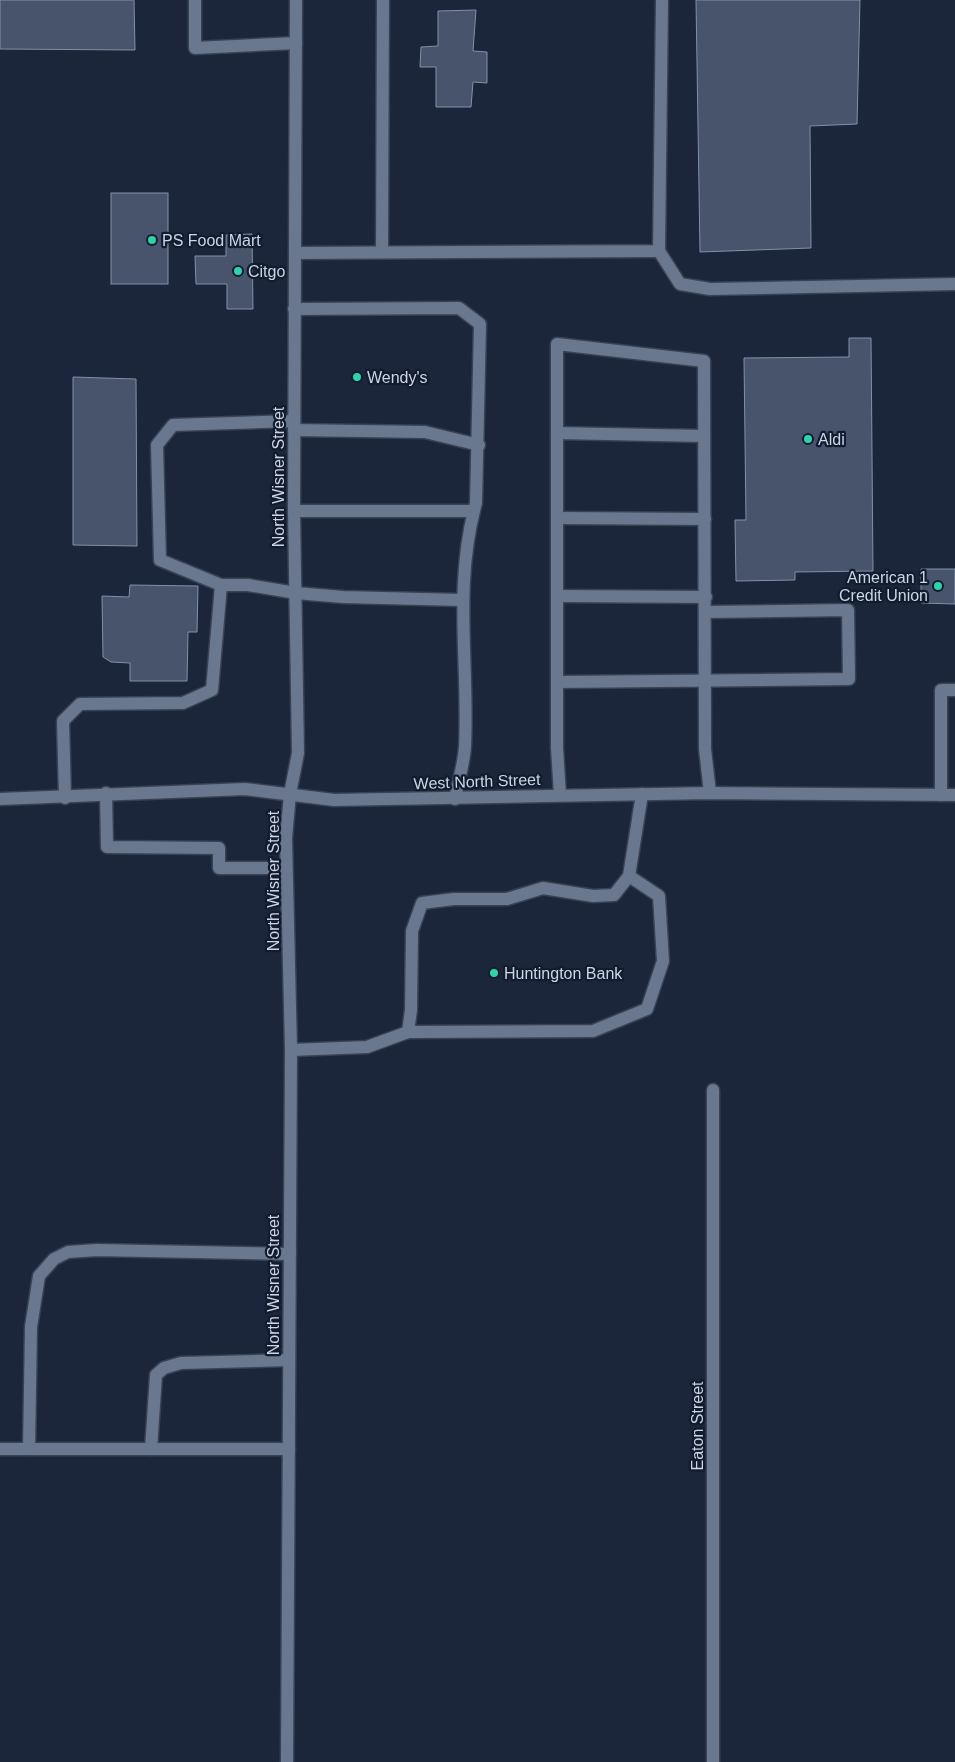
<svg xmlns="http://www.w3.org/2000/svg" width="955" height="1762" viewBox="0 0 955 1762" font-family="Arial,sans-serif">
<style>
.building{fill:#47546b;stroke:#8290aa}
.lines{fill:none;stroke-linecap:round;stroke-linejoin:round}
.minor-casing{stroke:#394253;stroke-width:15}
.minor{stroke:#69778f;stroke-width:12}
.poi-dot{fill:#2dd4ab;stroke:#121c30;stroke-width:2}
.labels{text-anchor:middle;stroke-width:4.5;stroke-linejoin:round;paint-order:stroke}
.poi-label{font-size:16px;fill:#cdd5e2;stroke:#121c30;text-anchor:start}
.street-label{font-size:16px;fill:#cdd5e2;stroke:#121c30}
</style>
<rect width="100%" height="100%" fill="#1b263a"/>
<g class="building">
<polygon points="0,0 134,0 135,50 0,49"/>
<polygon points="696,0 860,0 857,124 810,126 811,248 700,252"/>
<polygon points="476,10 473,51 487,52 487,83 473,82 471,107 436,107 436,67 420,67 421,47 438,46 438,11"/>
<rect x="111" y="193" width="57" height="91"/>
<polygon points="252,234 253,309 227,309 227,284 196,284 195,256 226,256 226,235"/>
<polygon points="849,338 871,338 873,571 795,572 795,580 736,581 735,520 746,520 744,358 849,357"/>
<polygon points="73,377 136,379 137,546 73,545"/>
<polygon points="921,569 955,569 955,604 921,603"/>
<polygon points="130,585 198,586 197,632 188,632 187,681 130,681 130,663 111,662 103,657 102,596 129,597"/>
</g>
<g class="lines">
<g class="minor-casing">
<g id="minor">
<polyline points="195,0 195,48 296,43"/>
<polyline points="659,251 680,284 710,289 955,284"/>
<polyline points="382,252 383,0"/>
<polyline points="295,253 659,251 662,0"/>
<path d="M294,309l165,-1 21,16 -4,179c-23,83 -7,160 -11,243 -1,18 -7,36 -10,53"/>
<polyline points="294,421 173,425 157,445 160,560 221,585 248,585 296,593 343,597 461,600"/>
<polyline points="294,430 425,432 479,445"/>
<polyline points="557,433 704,436"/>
<polyline points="294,511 473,511"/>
<polyline points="558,518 705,519"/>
<polyline points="558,596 706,597"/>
<polyline points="558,682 849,679 848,610 706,612"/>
<polyline points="106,793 107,847 219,848 219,868 286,868"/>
<polyline points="560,795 557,748 557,344 704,361 705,749 710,793"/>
<polyline points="941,795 941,690 955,690"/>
<polyline points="65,798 63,721 80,704 183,703 212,690 221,585"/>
<polyline points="0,799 245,789 334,800 710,793 955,795"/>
<polyline points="408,1032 593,1031 647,1009 663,961 659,896 629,876"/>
<polyline points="291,1050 367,1047 408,1032 411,1010 412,931 422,903 454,899 507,899 543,888 593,896 614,895 629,876 642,794"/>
<polyline points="0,1449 289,1449"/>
<polyline points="29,1449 31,1327 39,1276 54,1259 68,1252 97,1250 290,1254"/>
<polyline points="151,1449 156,1375 164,1368 181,1363 289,1360"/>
<polyline points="287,1762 291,1050 286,838 290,794 298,753 294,511 296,0"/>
<polyline points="713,1762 713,1090"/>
</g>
</g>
<use href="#minor" class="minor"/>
</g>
<g class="poi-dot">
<circle cx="152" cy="240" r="5"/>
<circle cx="238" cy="271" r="5"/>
<circle cx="357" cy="377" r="5"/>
<circle cx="808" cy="439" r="5"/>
<circle cx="938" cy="586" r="5"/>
<circle cx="494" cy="973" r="5"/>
</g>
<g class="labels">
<g class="poi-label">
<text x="162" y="246">PS Food Mart</text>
<text x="248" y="277">Citgo</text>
<text x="367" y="383">Wendy's</text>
<text x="818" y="445">Aldi</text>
<text x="928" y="583" text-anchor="end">American 1<tspan x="928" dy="18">Credit Union</tspan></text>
<text x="504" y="979">Huntington Bank</text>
</g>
<g class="street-label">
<text transform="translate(278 477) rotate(-90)" y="6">North Wisner Street</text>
<text transform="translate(477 781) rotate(-2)" y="6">West North Street</text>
<text transform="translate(273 881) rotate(-90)" y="6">North Wisner Street</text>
<text transform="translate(273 1285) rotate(-90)" y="6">North Wisner Street</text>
<text transform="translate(697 1426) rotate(-90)" y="6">Eaton Street</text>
</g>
</g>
</svg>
